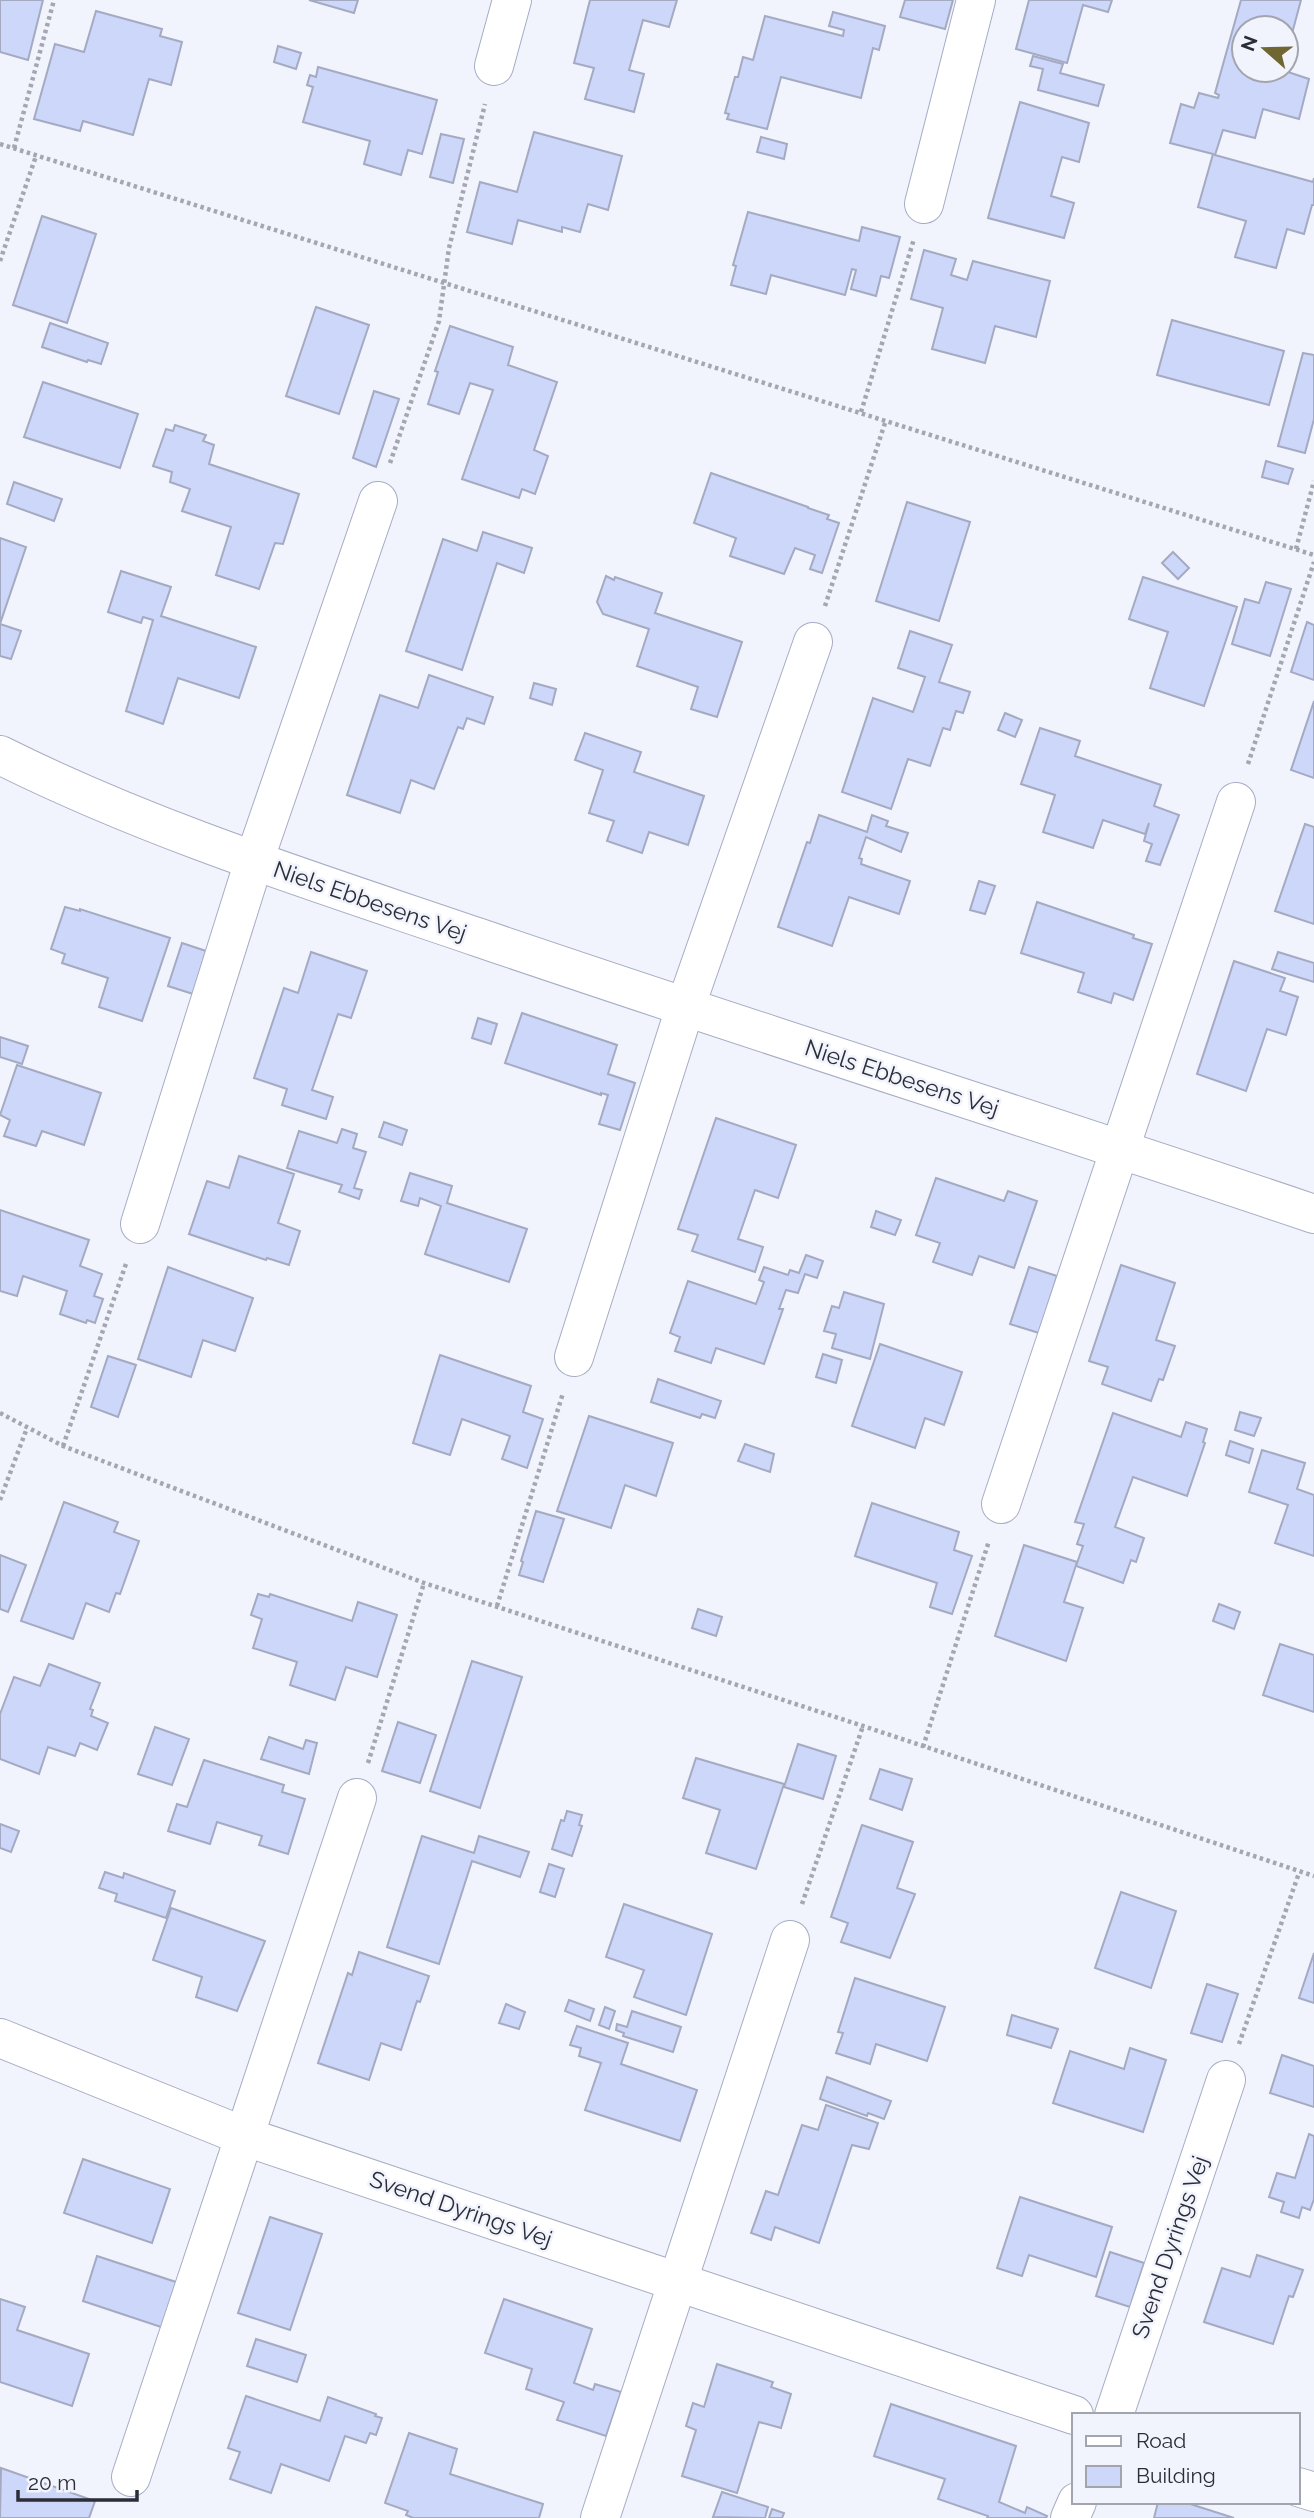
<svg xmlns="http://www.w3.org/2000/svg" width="1314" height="2518" viewBox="0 0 1314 2518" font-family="Raleway,sans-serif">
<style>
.building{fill:#cdd7f9;stroke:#a4aac2;stroke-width:2}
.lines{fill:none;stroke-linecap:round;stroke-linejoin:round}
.minor-casing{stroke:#a6adc4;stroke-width:40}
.path{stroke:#a4a6b0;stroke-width:4.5;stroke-dasharray:3.5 3.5;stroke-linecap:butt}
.minor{stroke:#fff;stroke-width:38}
.labels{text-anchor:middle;stroke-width:5;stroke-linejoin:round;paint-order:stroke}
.street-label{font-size:23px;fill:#2b2d37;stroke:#f1f3fd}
</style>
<rect width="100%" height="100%" fill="#f1f3fd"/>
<g class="building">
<polygon points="0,0 43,0 28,60 0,52"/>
<polygon points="309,0 358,0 354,13"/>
<polygon points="590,0 677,0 669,27 643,20 629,70 644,74 634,112 585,99 594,68 574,63"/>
<polygon points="905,0 953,0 945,29 900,17"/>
<polygon points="1029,0 1112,0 1108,12 1083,5 1067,63 1016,49"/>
<polygon points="1241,0 1301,0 1286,56 1286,28 1244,28 1244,70 1282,70 1309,79 1299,119 1263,109 1255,138 1223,130 1215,155 1313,182 1314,178 1314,205 1312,205 1304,234 1287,229 1276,268 1235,257 1246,221 1198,207 1213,154 1170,143 1181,104 1194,108 1199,93 1218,98 1219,95 1215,93"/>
<polygon points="96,11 162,29 160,36 182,42 171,85 149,79 133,135 83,121 80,131 34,119 55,44 84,52"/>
<polygon points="833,12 885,26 879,50 873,48 861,98 781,77 767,129 727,119 729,114 725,113 735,77 738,77 743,57 753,60 765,16 843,36 844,30 829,26"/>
<polygon points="278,46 301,53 296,69 274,62"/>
<polygon points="1033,56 1063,64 1060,73 1104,85 1098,106 1038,90 1043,69 1030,66"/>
<polygon points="318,67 437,100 422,154 408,150 401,175 364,164 370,141 303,122 313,87 307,85 310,75 316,77"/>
<polygon points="1020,102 1089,123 1079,162 1062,157 1051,196 1074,203 1064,238 988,218"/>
<polygon points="534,132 622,156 608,210 588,204 580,232 562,227 562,232 518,220 512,244 467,232 480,182 517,192"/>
<polygon points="441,134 464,139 453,183 430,177"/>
<polygon points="761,137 787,144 784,159 757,152"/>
<polygon points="748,212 859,241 862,227 900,237 889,278 881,276 876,296 851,289 856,270 852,269 845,295 771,275 766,294 731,285 736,266 733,265"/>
<polygon points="42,216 96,234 67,323 13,305"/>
<polygon points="924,250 956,259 951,275 967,280 973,261 1050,281 1036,337 995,326 985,363 932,349 943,308 911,299"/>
<polygon points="316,307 369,325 339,414 286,396"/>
<polygon points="1172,320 1284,351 1269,405 1157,375"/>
<polygon points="50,323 108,343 101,364 88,360 87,362 42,347"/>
<polygon points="450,326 513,347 508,365 557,382 534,450 548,456 535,494 522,489 519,498 462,479 493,390 470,383 459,414 428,404 438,372 435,371"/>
<polygon points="1303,353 1314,355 1314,419 1305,453 1278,446"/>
<polygon points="43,382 138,414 120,468 24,437"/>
<polygon points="374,391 399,399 376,467 353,458"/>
<polygon points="175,425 206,435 203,441 214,445 209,464 299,494 283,544 275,543 259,589 216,575 231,527 182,511 190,489 170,482 172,472 153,466 166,429 173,431"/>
<polygon points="1266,461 1293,469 1288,484 1262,477"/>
<polygon points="711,473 808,507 808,508 829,515 827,519 839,523 822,573 810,569 815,555 795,548 784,574 730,556 736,538 694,523"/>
<polygon points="14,482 62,499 54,521 7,504"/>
<polygon points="907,502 970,522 939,621 876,601"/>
<polygon points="483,532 532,548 524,573 497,563 462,670 406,651 443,539 477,551"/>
<polygon points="0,538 26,547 0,624"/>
<polygon points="1173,552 1189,568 1178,579 1162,563"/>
<polygon points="121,571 171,587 161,616 256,647 239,698 178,678 163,724 126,711 153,620 143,617 141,623 108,612"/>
<polygon points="606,576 614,580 615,577 662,593 655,613 742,642 717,717 691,709 698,687 637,666 649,629 603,614 597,602"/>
<polygon points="1143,577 1237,607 1204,706 1150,688 1168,632 1129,619"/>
<polygon points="1266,582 1291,589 1270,656 1232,644 1245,599 1259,603"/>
<polygon points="1307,622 1314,625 1314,680 1291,672"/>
<polygon points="0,624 21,631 11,659 0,656"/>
<polygon points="910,631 952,645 939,682 970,692 963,713 956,711 950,730 943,728 930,766 908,759 891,809 842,792 873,698 913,712 925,677 898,668"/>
<polygon points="429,675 493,697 484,724 467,718 463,729 458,727 434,789 411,780 400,813 347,795 380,695 418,708"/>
<polygon points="534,683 556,689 552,705 530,698"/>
<polygon points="1314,701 1314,778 1291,770"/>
<polygon points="1005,713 1022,720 1015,737 998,730"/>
<polygon points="1040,728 1080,741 1075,756 1161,785 1154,806 1179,815 1160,865 1146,861 1152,844 1144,841 1149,823 1145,834 1103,820 1093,848 1043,832 1055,795 1021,784"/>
<polygon points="585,733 641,752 634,772 704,796 688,845 649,832 642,853 607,841 614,821 589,813 603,770 575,760"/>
<polygon points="819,815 867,832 872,815 888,821 886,826 908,833 901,852 866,837 859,858 862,859 861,864 910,881 899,914 849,897 832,946 778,927 807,842 810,843"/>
<polygon points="1305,824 1314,827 1314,924 1275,911"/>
<polygon points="979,881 995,886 985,914 970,910"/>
<polygon points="1037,902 1134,935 1133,938 1152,944 1133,1000 1114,993 1111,1003 1078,992 1084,973 1021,953"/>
<polygon points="65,907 80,911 80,909 170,938 142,1021 99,1007 108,978 62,963 65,954 51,949"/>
<polygon points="182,943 206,951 193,994 168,986"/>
<polygon points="311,952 367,971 351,1018 338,1014 312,1090 333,1097 326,1119 282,1105 287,1089 254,1078 284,988 298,993"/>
<polygon points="1278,952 1314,963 1314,982 1272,969"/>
<polygon points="1234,961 1285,978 1280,991 1298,997 1286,1035 1267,1029 1246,1091 1197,1074"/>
<polygon points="522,1013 617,1045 608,1074 635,1083 620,1130 599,1124 608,1095 601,1093 601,1095 505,1063"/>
<polygon points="478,1018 497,1024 491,1044 472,1038"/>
<polygon points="0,1037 28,1046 22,1064 0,1057"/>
<polygon points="17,1065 101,1093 84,1145 42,1131 36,1146 4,1136 10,1120 0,1115"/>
<polygon points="716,1118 796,1145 778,1198 755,1190 738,1239 763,1247 755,1272 692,1251 698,1235 678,1229"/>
<polygon points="384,1122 407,1130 402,1145 379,1137"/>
<polygon points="342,1129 357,1134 353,1148 366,1152 354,1188 362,1190 359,1199 339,1192 342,1185 287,1168 299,1131 337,1143"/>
<polygon points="239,1156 294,1174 278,1223 300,1231 289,1265 267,1258 266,1260 189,1234 207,1181 229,1188"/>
<polygon points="410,1173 452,1186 447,1203 527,1229 509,1282 425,1254 441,1206 420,1198 418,1206 401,1201"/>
<polygon points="936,1178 1004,1201 1008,1191 1037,1201 1014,1268 979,1256 972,1275 933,1262 940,1243 916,1235"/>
<polygon points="0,1210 89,1240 80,1266 102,1274 94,1296 103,1299 95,1323 87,1320 86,1323 60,1314 67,1291 23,1276 17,1296 0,1291"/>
<polygon points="876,1211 901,1220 895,1235 871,1227"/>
<polygon points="806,1255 823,1261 817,1278 805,1274 798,1293 786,1290 779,1309 783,1309 764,1364 716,1348 711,1363 675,1351 680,1337 670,1333 688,1281 756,1304 764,1282 759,1280 764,1267 788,1275 790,1270 799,1273"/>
<polygon points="1121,1265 1175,1283 1156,1340 1175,1346 1163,1380 1159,1379 1151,1401 1102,1384 1108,1367 1089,1361"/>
<polygon points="168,1267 253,1298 235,1351 203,1340 191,1377 138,1359"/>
<polygon points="1029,1267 1057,1276 1039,1333 1010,1324"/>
<polygon points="844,1292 884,1304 870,1359 832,1348 836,1334 824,1331 832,1306 839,1308"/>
<polygon points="880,1344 962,1372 944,1425 925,1418 915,1448 852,1426"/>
<polygon points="823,1354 842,1360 836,1383 816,1377"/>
<polygon points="440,1355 531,1386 523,1412 543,1419 527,1468 502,1459 510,1436 462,1419 450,1455 413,1443"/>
<polygon points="108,1356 136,1365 118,1417 91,1407"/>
<polygon points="658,1379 721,1401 715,1418 702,1414 700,1418 651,1402"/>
<polygon points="1240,1412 1261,1418 1254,1436 1235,1430"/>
<polygon points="1113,1413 1181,1437 1186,1422 1207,1429 1203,1442 1205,1443 1187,1496 1133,1477 1115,1527 1144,1538 1136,1562 1131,1560 1123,1583 1076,1566 1083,1546 1077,1544 1084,1524 1075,1522"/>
<polygon points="589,1416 673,1443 656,1496 625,1485 611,1528 557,1511"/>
<polygon points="1230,1441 1253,1449 1249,1463 1226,1455"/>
<polygon points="745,1444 774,1454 770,1472 738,1461"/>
<polygon points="1262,1450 1305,1463 1297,1489 1314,1495 1314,1556 1275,1543 1288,1505 1249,1492"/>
<polygon points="64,1502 118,1522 114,1532 139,1541 120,1594 116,1593 109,1612 86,1603 73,1639 21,1621"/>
<polygon points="872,1503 959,1532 954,1550 972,1556 952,1614 930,1607 937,1583 855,1556"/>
<polygon points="536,1511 564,1519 543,1582 519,1575 523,1562 521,1561"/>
<polygon points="1024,1545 1077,1562 1064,1602 1083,1608 1066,1661 995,1636"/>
<polygon points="0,1555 26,1565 8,1612 0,1609"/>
<polygon points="258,1594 269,1597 270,1594 352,1621 358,1602 397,1615 377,1677 346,1667 335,1700 290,1685 297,1662 253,1648 262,1619 251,1615"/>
<polygon points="1219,1604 1240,1612 1234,1629 1213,1621"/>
<polygon points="698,1609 722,1617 716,1636 692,1628"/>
<polygon points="1280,1644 1314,1655 1314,1712 1263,1695"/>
<polygon points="472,1661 522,1677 480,1808 430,1791"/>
<polygon points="49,1664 100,1683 90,1709 93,1710 91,1716 108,1723 97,1750 80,1743 75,1756 48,1747 39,1774 0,1759 0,1714 14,1677 40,1686"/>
<polygon points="398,1722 436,1735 420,1783 382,1771"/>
<polygon points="155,1727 189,1739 172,1785 138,1774"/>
<polygon points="269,1737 303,1749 306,1740 317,1743 309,1774 261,1759"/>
<polygon points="798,1744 836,1756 823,1799 784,1787"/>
<polygon points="696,1758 784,1784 756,1869 706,1853 720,1810 683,1798"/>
<polygon points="204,1760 284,1785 282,1792 305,1799 288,1854 259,1845 262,1836 217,1822 210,1844 168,1831 177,1804 187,1807"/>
<polygon points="880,1769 912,1779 902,1810 870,1799"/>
<polygon points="567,1811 582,1815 579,1825 582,1826 572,1856 552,1849 561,1820 564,1821"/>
<polygon points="0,1824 19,1831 11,1852 0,1848"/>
<polygon points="862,1825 913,1842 897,1888 915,1894 890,1958 841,1942 848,1923 831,1917"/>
<polygon points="422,1836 474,1853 479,1836 529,1852 520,1877 472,1861 439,1964 387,1947"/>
<polygon points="549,1864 564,1869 555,1897 540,1892"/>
<polygon points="105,1872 123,1878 124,1873 175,1891 166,1918 115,1901 117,1894 99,1888"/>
<polygon points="1121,1892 1176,1911 1151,1988 1095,1968"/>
<polygon points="624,1904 712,1934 686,2015 634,1997 644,1970 606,1957"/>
<polygon points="171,1908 265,1941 237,2011 196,1997 202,1977 153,1960"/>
<polygon points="359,1952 429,1976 420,2002 417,2001 401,2050 381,2043 369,2080 318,2063 348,1973 352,1975"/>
<polygon points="1314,1953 1314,2003 1299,1998"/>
<polygon points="855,1978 945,2007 927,2061 876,2044 870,2064 836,2053 843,2033 838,2032"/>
<polygon points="1207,1984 1238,1994 1222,2042 1191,2033"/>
<polygon points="569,2000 594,2009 590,2021 565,2011"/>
<polygon points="506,2004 525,2012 519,2029 499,2023"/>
<polygon points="605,2007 615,2011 609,2029 599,2025"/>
<polygon points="632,2011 681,2027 673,2052 623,2036 624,2033 616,2030 617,2024 627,2027"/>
<polygon points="1012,2015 1058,2029 1051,2048 1007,2035"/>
<polygon points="577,2026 628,2043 621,2064 697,2090 680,2141 585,2110 601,2063 579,2056 581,2048 570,2045"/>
<polygon points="1130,2048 1166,2060 1143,2132 1053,2103 1070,2051 1124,2069"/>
<polygon points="1282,2055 1314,2066 1314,2107 1270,2093"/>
<polygon points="827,2077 891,2101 884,2119 868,2113 867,2116 820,2099"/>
<polygon points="826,2105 878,2123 869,2149 852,2145 819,2243 775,2227 771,2240 751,2233 766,2191 778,2195 802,2125 818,2130"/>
<polygon points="1309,2134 1314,2136 1314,2199 1310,2210 1302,2207 1299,2218 1281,2212 1284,2202 1269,2197 1277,2173 1295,2178"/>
<polygon points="83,2159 170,2189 152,2243 64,2213"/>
<polygon points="1020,2197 1112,2227 1096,2277 1029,2255 1022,2276 997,2268"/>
<polygon points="270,2217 322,2234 290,2330 238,2313"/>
<polygon points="1110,2252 1144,2263 1130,2307 1096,2296"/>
<polygon points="1257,2255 1303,2270 1293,2297 1289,2296 1273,2344 1204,2322 1222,2268 1250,2277"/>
<polygon points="97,2256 179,2283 164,2328 83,2301"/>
<polygon points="0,2299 25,2307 17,2330 89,2354 72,2406 0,2382"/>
<polygon points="504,2299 592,2329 574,2383 593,2390 595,2384 621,2392 606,2436 557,2420 564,2402 526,2389 532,2369 485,2353"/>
<polygon points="256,2339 306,2355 297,2382 247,2366"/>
<polygon points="717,2364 773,2382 771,2387 791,2394 781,2428 759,2422 737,2493 682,2476 696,2430 686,2426 693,2403 704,2407"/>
<polygon points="246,2396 320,2421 328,2397 376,2414 375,2416 382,2418 376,2435 370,2433 366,2443 345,2436 329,2481 281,2464 271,2493 230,2479 240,2452 228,2448"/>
<polygon points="891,2404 1016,2446 999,2502 1025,2513 1027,2507 1047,2516 1046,2518 987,2518 988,2516 938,2499 945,2479 874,2456"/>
<polygon points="409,2433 457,2449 450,2474 543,2504 539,2518 413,2518 406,2515 408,2511 385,2503"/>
<polygon points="1,2468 95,2501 89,2518 0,2518"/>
<polygon points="722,2492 768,2507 765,2518 713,2517"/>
<polygon points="1158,2502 1184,2502 1234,2518 1154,2518"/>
<polygon points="772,2509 784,2513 782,2518 769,2518"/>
</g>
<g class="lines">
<g class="minor-casing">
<g id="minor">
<polyline points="494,66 512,0"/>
<polyline points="924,204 976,0"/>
<path d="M0,755c152,76 316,127 477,182 278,95 559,183 837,277"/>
<polyline points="140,1224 254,861 378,501"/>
<polyline points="574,1357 685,1008 813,642"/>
<polyline points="1001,1504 1236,802"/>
<polyline points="0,2038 246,2137 1074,2415"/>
<polyline points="1114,2415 1226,2080"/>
<polyline points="131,2477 357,1798"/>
<polyline points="1298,2487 1314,2492"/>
<polyline points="600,2518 790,1940"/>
<polyline points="1070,2518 1077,2502"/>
</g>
</g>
<g class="path">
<polyline points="0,144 1314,555"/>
<polyline points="14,148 54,0"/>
<polyline points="0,261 36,156"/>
<polyline points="861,412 914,239"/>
<polyline points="390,463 439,321 449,248 485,104"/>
<polyline points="1296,549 1314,481"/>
<polyline points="825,606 886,420"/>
<polyline points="1248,764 1314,562"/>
<polyline points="0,1413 63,1446 424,1583 863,1726 1314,1876"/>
<polyline points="63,1446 127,1261"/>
<polyline points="0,1500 27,1428"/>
<polyline points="497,1606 563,1393"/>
<polyline points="923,1747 989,1541"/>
<polyline points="368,1763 424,1583"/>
<polyline points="802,1904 863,1726"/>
<polyline points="1239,2044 1299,1873"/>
</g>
<use href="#minor" class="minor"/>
</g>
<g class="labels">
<g class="street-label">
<text transform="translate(370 901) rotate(19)" y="8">Niels Ebbesens Vej</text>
<text transform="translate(902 1078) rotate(18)" y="8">Niels Ebbesens Vej</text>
<text transform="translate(461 2209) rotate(19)" y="8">Svend Dyrings Vej</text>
<text transform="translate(1170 2247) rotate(-71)" y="8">Svend Dyrings Vej</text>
</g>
</g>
<rect x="1072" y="2413" width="228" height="91" fill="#f1f3fd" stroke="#a2a4ae" stroke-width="2"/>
<rect x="1086" y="2436" width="35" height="10" fill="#ffffff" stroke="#a2a4ae" stroke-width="2"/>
<text x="1136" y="2448" font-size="21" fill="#2b2d37">Road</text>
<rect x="1086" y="2466" width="35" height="21" fill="#cdd7f9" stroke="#a2a4ae" stroke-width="2"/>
<text x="1136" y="2483" font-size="21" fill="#2b2d37">Building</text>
<g transform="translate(1265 49) rotate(290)"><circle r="33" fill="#f1f3fd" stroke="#a2a4ae" stroke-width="2"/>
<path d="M0-5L12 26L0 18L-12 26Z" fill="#706632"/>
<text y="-10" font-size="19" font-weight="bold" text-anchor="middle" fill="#2b2d37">N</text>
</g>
<path d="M18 2490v10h119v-10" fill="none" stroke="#2b2d37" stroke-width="3.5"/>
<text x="28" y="2490" font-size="21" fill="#2b2d37" stroke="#f1f3fd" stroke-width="5" paint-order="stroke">20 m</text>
</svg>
